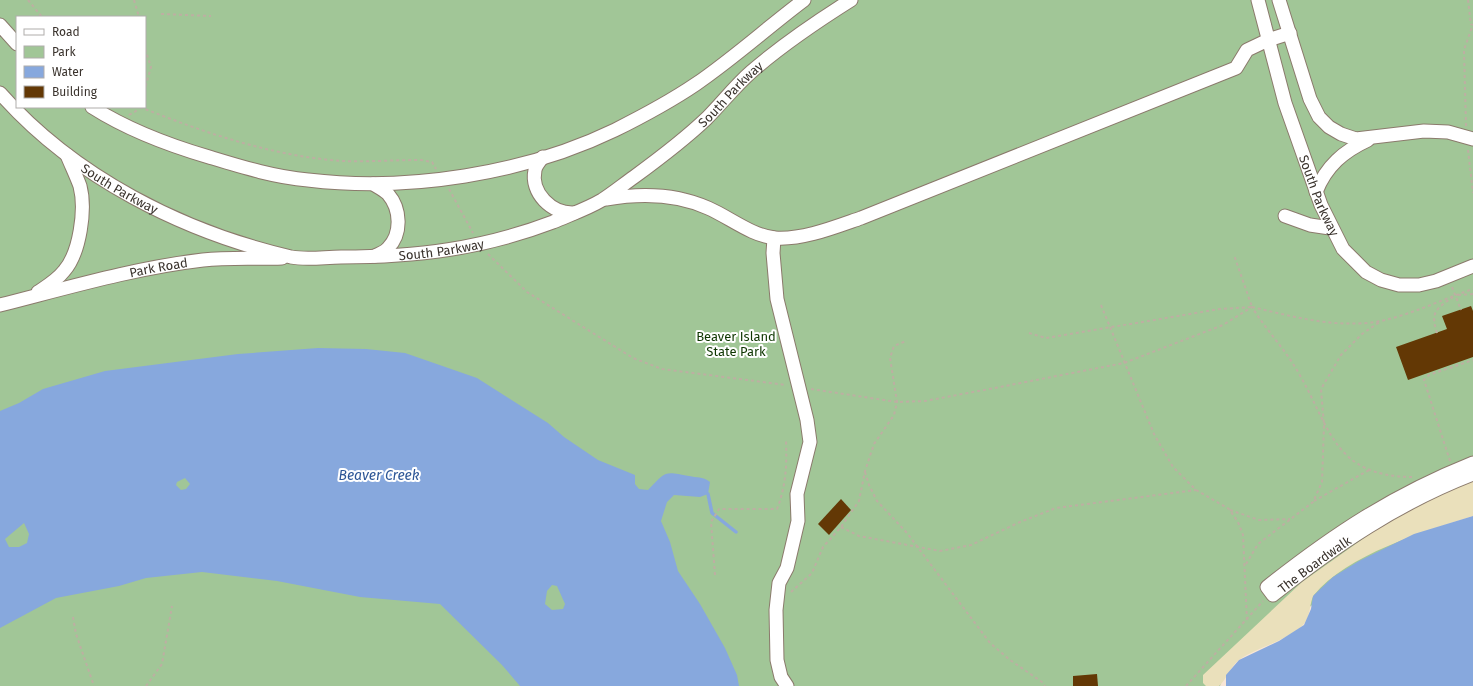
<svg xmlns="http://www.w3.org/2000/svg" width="1473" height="686" viewBox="0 0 1473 686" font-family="'Fira Sans',sans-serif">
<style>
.green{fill:#a1c697;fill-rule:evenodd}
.sand{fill:#eae0bb}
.water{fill:#87a8dd;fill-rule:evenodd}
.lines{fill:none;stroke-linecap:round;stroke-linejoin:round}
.stream{stroke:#87a8dd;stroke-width:3.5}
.building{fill:#633805}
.minor-casing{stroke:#8b7a6c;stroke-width:15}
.path{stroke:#bdafa2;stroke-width:2;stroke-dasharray:3 3;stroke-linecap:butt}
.minor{stroke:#fff;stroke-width:13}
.labels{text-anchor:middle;stroke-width:4;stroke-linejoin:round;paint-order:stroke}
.street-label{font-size:13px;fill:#3a332d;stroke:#fff}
.park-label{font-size:13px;fill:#0e3600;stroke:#fff}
.water-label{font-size:14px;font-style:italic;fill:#2d5696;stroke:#fff}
</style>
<rect width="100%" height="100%" fill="#f8e6d6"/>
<path class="green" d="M0,0h1473v499l-244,161 -9,26h-1220zM17,17h128v90h-128z"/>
<path class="sand" d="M1473,477v39c-48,15 -127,39 -159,79 -5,7 -3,23 -11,30 -18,17 -46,22 -64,35 -9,7 -12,19 -20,26h-13l-3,-3v-8l99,-93 110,-78z"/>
<g class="water">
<path d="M318,348l48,1 39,4 72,25 71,45 16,14 34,23 37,15v9l4,5 9,1c18,-19 16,-19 41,-14 8,2 13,0 21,6l-2,12 -8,3 -26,-2 -7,7 -6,19 9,21 8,29 22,33 25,44 12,27 2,11h-219l-18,-21 -62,-61 -80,-7 -83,-16 -75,-9 -56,6 -27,8 -63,12 -56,30v-217l19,-8 24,-14 62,-18 133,-17zM185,478l5,6 -4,5 -5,1 -5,-5 1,-3zM24,523l5,11 -2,9 -8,4h-10l-4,-8zM552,585l5,1 8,18 -2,5 -11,1 -7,-6 2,-13z"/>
<polygon points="1473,516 1473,686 1226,686 1226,675 1239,660 1279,641 1304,625 1311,609 1313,596 1333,577 1359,561 1414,534"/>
</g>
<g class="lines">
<polyline class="stream" points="708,494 712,513 736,532"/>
</g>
<g class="building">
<polygon points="1471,306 1473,311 1473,357 1408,380 1396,347 1447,329 1442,316"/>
<polygon points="841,499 851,510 829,535 818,524"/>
<polygon points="1097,674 1098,686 1073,686 1073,676"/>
</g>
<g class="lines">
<g class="minor-casing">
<g id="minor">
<path id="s1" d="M1258,0l27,103 36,102 22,44 23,23 15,8 18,5h20l17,-4 37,-15"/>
<polyline points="1279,0 1310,99 1319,117 1329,127 1341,134 1356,139 1424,131 1448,132 1473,139"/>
<polyline points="0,25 17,44"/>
<path id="s2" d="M0,93c74,84 183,139 291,164 16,3 34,0 50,0 75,0 141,-8 212,-35 16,-7 34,-13 49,-22 11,-7 22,-16 32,-23 26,-19 50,-37 73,-59 15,-15 28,-32 44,-46 31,-27 65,-50 100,-72"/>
<path d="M92,107c36,23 76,38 117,50 33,10 65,20 99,23 100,12 216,-6 307,-50 28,-14 56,-29 81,-46 38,-26 72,-57 108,-84"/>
<path d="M543,157c-3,4 -7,8 -8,13 -5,23 17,44 39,43"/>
<path d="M373,184c5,3 11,6 15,10 13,15 14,40 0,54 -3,4 -9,6 -13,8"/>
<path d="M1316,192c10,-26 28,-41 52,-52"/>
<path d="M606,199c35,-6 69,-6 102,9 21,9 44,28 67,30 28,2 60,-11 86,-20l375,-150 11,-18 21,-10 22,-7"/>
<polyline points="1285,216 1310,225 1330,228"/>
<polyline points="774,238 773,253 777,299 807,420 810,442 797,494 798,521 787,568 779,583 776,610 777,660 781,677 787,686"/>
<path d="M38,292c9,-6 19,-12 26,-21 16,-18 22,-62 16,-85 -4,-11 -9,-21 -13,-31"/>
<path id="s3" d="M0,305c67,-17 134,-37 203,-45 26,-3 53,-1 79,-2"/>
<path id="s4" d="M1473,463c-80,32 -139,71 -206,124l6,8c63,-50 125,-92 200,-121"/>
</g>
</g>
<g class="path">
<polyline points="28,0 42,17"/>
<polyline points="134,0 139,17"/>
<polyline points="1468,0 1471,25"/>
<polyline points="161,14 211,16"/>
<polyline points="145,49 151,67 145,88"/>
<path d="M140,107c65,26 132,49 202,54 26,1 53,-1 79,-1l11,2 4,7"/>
<polyline points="129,115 136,111 139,107"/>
<polyline points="1466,126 1464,50 1473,24"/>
<polyline points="1468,150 1473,193"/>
<polyline points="449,189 473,233"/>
<polyline points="488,254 527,292 633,358 662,369 786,385"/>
<polyline points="1452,287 1461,310"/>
<polyline points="1458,295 1473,294"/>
<polyline points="1101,305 1154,434 1173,467 1196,490 1229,509 1238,522 1243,535 1247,621"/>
<path d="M1252,307c42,10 86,22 129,14 32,-7 62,-22 92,-32"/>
<polyline points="1029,333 1046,338 1220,309 1252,307 1234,255"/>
<path d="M1437,333c-7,-21 -1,-24 16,-36"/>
<path d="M811,389l86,13 28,-1 75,-14 124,-24 99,-38 29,-18c14,23 33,42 46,65 33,56 35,104 114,105"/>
<polyline points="1450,461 1424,380 1429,375 1473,360"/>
<polyline points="865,472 869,485 877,501 907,533 990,643 1010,660 1042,682 1045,686"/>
<polyline points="1314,501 1369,470"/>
<polyline points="1230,510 1259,520 1290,519"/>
<polyline points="841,527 859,536 940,551 971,545 1020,522 1056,508 1196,490"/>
<polyline points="1246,564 1258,544 1313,502 1322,482 1324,425 1321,389 1341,355 1362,334 1381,321"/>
<path d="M715,575l-4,-53 8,-13h58c9,-23 10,-44 9,-69"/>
<polyline points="791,592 812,573 823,547 841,527 859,501 865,471 874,444 894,415 897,402 890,358 894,346 906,341"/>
<polyline points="73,617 76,634 94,686"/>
<polyline points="146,686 162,664 172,606"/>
<polyline points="1186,686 1263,601"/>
</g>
<use href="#minor" class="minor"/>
</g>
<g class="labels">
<g class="street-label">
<text dy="5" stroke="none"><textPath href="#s2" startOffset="826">South Parkway</textPath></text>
<text dy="5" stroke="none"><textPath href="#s2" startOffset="154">South Parkway</textPath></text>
<text dy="5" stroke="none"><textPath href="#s1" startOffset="205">South Parkway</textPath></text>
<text dy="5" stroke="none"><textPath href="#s2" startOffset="490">South Parkway</textPath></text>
<text dy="5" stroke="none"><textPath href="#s3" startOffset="163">Park Road</textPath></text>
<text dy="5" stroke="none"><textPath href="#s4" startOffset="303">The Boardwalk</textPath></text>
</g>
<g class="park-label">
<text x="736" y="341">Beaver Island<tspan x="736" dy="15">State Park</tspan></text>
</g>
<g class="water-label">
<text x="379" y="480">Beaver Creek</text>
</g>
</g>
<rect x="16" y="16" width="130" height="92" fill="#ffffff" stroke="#b0adab"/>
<rect x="24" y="29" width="20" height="6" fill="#ffffff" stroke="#b0adab"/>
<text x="52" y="36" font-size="12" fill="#3a332d">Road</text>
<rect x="24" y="46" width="20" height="12" fill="#a1c697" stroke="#b0adab"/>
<text x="52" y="56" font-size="12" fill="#3a332d">Park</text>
<rect x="24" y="66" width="20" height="12" fill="#87a8dd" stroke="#b0adab"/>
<text x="52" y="76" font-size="12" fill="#3a332d">Water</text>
<rect x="24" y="86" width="20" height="12" fill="#633805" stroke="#b0adab"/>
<text x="52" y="96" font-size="12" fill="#3a332d">Building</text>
</svg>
